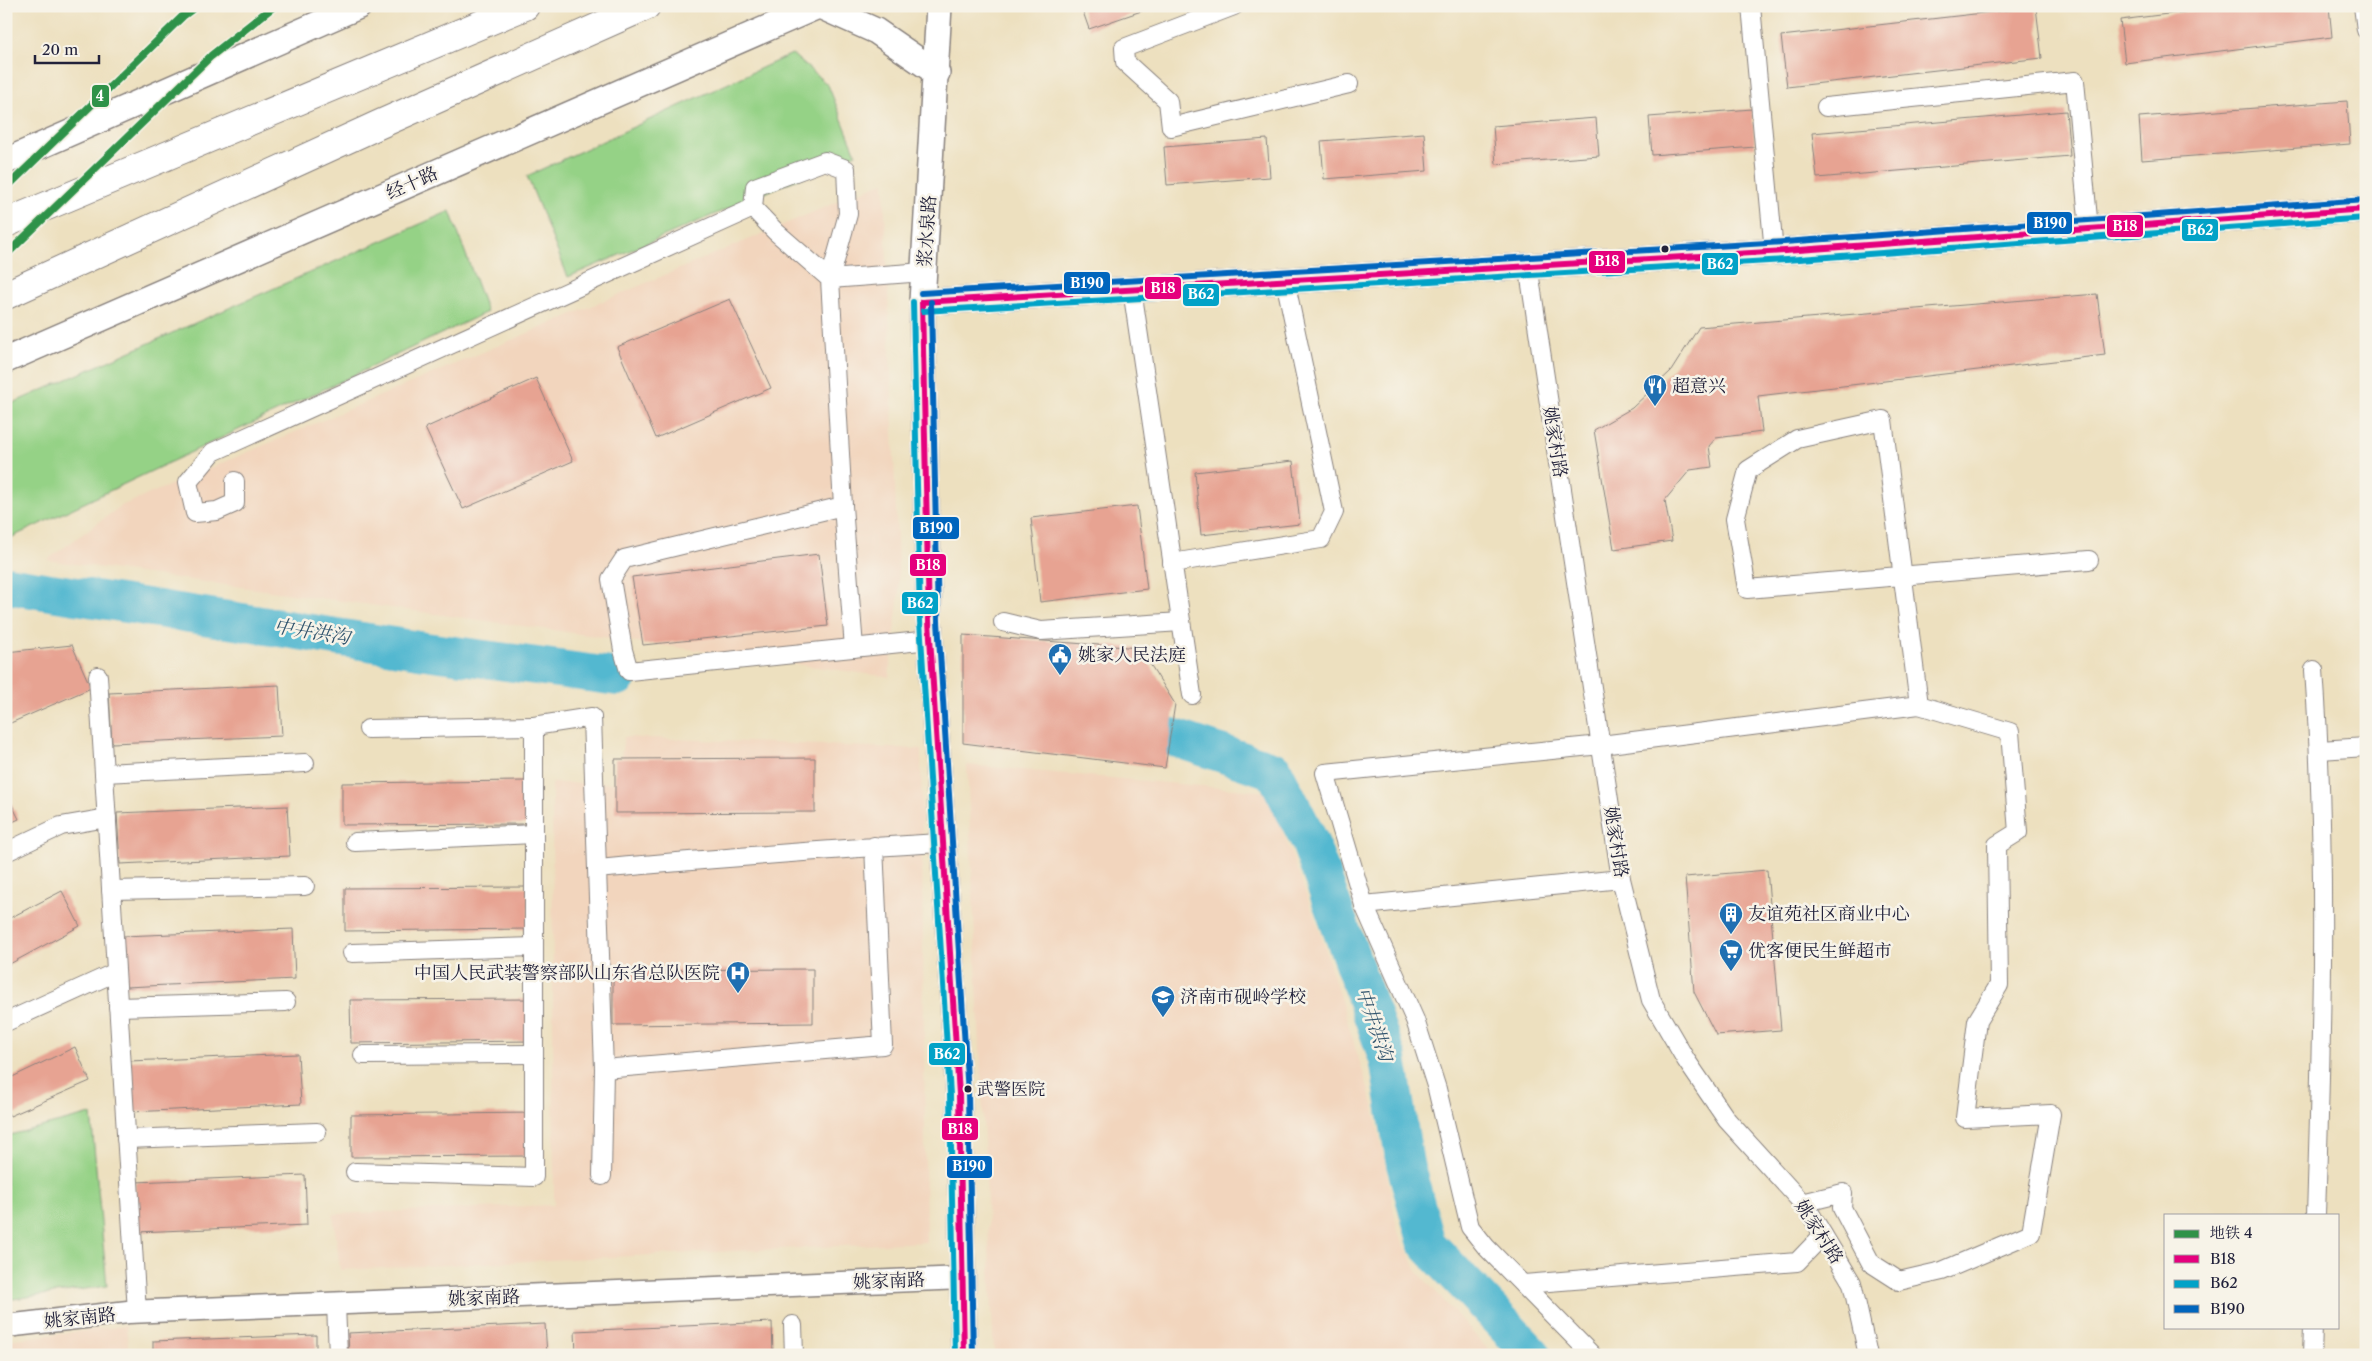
<svg xmlns="http://www.w3.org/2000/svg" width="2372" height="1361" viewBox="0 0 2372 1361" font-family="'Libre Caslon Text','Noto Serif SC',serif">
<style>
.built{fill:#f2d5bd}
.green{fill:#95d286;stroke:#5c7a60}
.lines{fill:none;stroke-linecap:round;stroke-linejoin:round}
.river{stroke:#52b8d0;stroke-width:38}
.building{fill:#e7a392}
.minor-casing{stroke:#88817d;stroke-width:20}
.tertiary-casing{stroke:#88817d;stroke-width:25}
.secondary-casing{stroke:#88817d;stroke-width:28}
.trunk-casing{stroke:#88817d;stroke-width:30}
.minor{stroke:#fff;stroke-width:18}
.tertiary{stroke:#fff;stroke-width:22}
.secondary{stroke:#fff;stroke-width:25}
.trunk{stroke:#fff;stroke-width:28}
.bus-1-casing{stroke:#f7f3e8;stroke-width:10}
.bus-2-casing{stroke:#f7f3e8;stroke-width:10}
.bus-3-casing{stroke:#f7f3e8;stroke-width:10}
.bus-1{stroke:#e5007d;stroke-width:6}
.bus-2{stroke:#02a2c7;stroke-width:6}
.bus-3{stroke:#0065bd;stroke-width:6}
.metro-1-casing{stroke:#f7f3e8;stroke-width:11}
.metro-1{stroke:#2f9248;stroke-width:8}
.bus-dot{fill:#22223b;stroke:#f7f3e8;stroke-width:2}
.labels{text-anchor:middle;stroke-width:5;stroke-linejoin:round;paint-order:stroke}
.bus-label{font-size:17px;fill:#22223b;stroke:#f7f3e8;text-anchor:start}
.street-label{font-size:18px;fill:#22223b;stroke:#f7f3e8}
.poi-label{font-size:18px;fill:#22223b;stroke:#f7f3e8;text-anchor:start}
.water-label{font-size:19px;font-style:italic;fill:#33566f;stroke:#f7f3e8}
.line-badge{stroke:#f7f3e8;stroke-width:2}
.badge-label{font-size:14px;text-anchor:middle;font-weight:bold;fill:#fff}
</style>
<rect width="100%" height="100%" fill="#f7f3e8"/>
<filter id="ink" filterUnits="userSpaceOnUse"><feTurbulence type="fractalNoise" baseFrequency=".02" numOctaves="2"/><feDisplacementMap in="SourceGraphic" scale="10" xChannelSelector="R" yChannelSelector="G"/><feConvolveMatrix kernelMatrix="1 2 1 2 8 2 1 2 1" color-interpolation-filters="sRGB"/></filter>
<filter id="wash" filterUnits="userSpaceOnUse"><feTurbulence type="fractalNoise" baseFrequency=".0096" numOctaves="4" result="noise"/><feDisplacementMap in="SourceGraphic" scale="20" xChannelSelector="R" yChannelSelector="G"/><feGaussianBlur stdDeviation="1.12" result="paint"/><feColorMatrix in="noise" values="0 0 0 0 0 0 0 0 0 0 0 0 0 0 0 0 0 1.4 0 .05"/><feComposite in="paint" operator="in"/></filter>
<g filter="url(#wash)">
<rect width="100%" height="100%" fill="#ede0bf"/>
<g class="built">
<polygon points="884,182 899,593 889,677 47,560 121,506"/>
<polygon points="624,737 921,749 926,1242 340,1270 333,1214 554,1205 552,783 617,783"/>
<polygon points="967,765 1268,792 1319,929 1374,1108 1398,1232 1417,1271 1493,1355 994,1355"/>
<polygon points="126,1326 129,1355 6,1355 6,1340"/>
</g>
<g class="green">
<polygon points="792,54 828,85 856,154 568,277 527,176"/>
<polygon points="450,211 487,312 6,540 6,406"/>
<polygon points="91,1114 107,1286 6,1300 6,1136"/>
</g>
<g class="lines">
<g class="river">
<polyline points="6,585 425,651 618,677"/>
<polyline points="1172,737 1274,771 1309,840 1388,1059 1405,1164 1427,1244 1533,1355"/>
</g>
</g>
<g id="blocks">
<g class="building">
<polygon points="1081,6 1153,6 1153,7 1089,29"/>
<polygon points="2232,6 2329,6 2332,37 2125,63 2120,20"/>
<polygon points="2036,7 2042,58 1787,87 1781,36"/>
<polygon points="2347,101 2350,144 2142,160 2139,117"/>
<polygon points="1752,109 1755,147 1652,155 1649,117"/>
<polygon points="2066,111 2070,156 1817,178 1812,133"/>
<polygon points="1596,118 1599,156 1496,164 1493,126"/>
<polygon points="1424,133 1427,171 1324,179 1321,141"/>
<polygon points="1267,139 1270,177 1167,185 1164,147"/>
<polygon points="2097,294 2105,355 1758,396 1762,432 1716,438 1709,446 1712,467 1690,470 1665,500 1672,541 1614,549 1594,430 1632,408 1671,371 1699,327"/>
<polygon points="730,299 771,388 656,438 617,347"/>
<polygon points="536,378 573,461 463,509 425,428"/>
<polygon points="1293,461 1300,524 1201,535 1195,472"/>
<polygon points="1137,506 1147,589 1040,602 1031,518"/>
<polygon points="819,554 828,626 643,645 632,577"/>
<polygon points="963,635 1140,648 1175,704 1165,768 963,743"/>
<polygon points="72,645 91,688 6,725 6,652"/>
<polygon points="279,685 282,736 112,743 109,693"/>
<polygon points="815,758 815,812 615,813 615,759"/>
<polygon points="525,781 526,824 342,825 342,783"/>
<polygon points="6,793 19,819 6,825"/>
<polygon points="287,806 290,856 120,864 117,813"/>
<polygon points="1767,870 1781,1030 1716,1035 1694,992 1685,877"/>
<polygon points="528,887 529,929 345,931 345,888"/>
<polygon points="62,891 80,926 6,966 6,920"/>
<polygon points="293,929 295,979 126,987 123,936"/>
<polygon points="813,969 813,1023 613,1025 613,970"/>
<polygon points="534,999 534,1041 351,1043 350,1000"/>
<polygon points="75,1047 90,1081 10,1116 6,1110 6,1080"/>
<polygon points="298,1054 301,1104 131,1112 129,1061"/>
<polygon points="535,1113 535,1156 351,1157 351,1115"/>
<polygon points="305,1175 307,1225 137,1232 135,1182"/>
<polygon points="772,1322 773,1355 576,1355 575,1331"/>
<polygon points="545,1324 547,1355 349,1355 348,1333"/>
<polygon points="316,1335 316,1355 153,1355 153,1341"/>
</g>
</g>
</g>
<g filter="url(#ink)">
<use href="#blocks" fill-opacity="0" stroke="#88817d" stroke-width="1"/>
<g class="lines">
<g class="minor-casing">
<g id="minor">
<polyline points="1234,6 1124,48 1125,62 1168,101 1171,127 1349,84"/>
<polyline points="1751,6 1774,252"/>
<polyline points="2363,6 2366,30"/>
<polyline points="1826,107 2075,81 2089,229"/>
<polyline points="1528,265 1621,879 1651,1000 1686,1060 1727,1120 1807,1208 1852,1283 1868,1355"/>
<polyline points="924,272 830,279 848,214 846,169 825,161 755,187 753,208 776,232 830,279 843,506 624,559 611,579 623,650 629,671 930,640"/>
<polyline points="1132,289 1192,695"/>
<polyline points="235,481 235,503 217,511 195,513 188,482 213,452 753,208"/>
<polyline points="843,506 854,648"/>
<polyline points="1172,563 1321,539 1334,512 1285,280"/>
<polyline points="1003,622 1041,631 1181,622"/>
<path d="M2314,670c13,181 8,363 2,545"/>
<polyline points="98,676 137,1312"/>
<polyline points="368,729 534,726"/>
<polyline points="2320,750 2366,747"/>
<polyline points="104,773 305,763"/>
<polyline points="355,842 534,834"/>
<path d="M874,846l9,199 -279,24 -7,-200c115,-10 229,-20 344,-26"/>
<polyline points="6,852 61,826 107,818"/>
<polyline points="111,890 305,886"/>
<path d="M1364,905l-39,-132 276,-28 318,-40c-12,-95 -24,-190 -36,-285l-86,19 -49,31 -13,49 12,70 342,-29"/>
<polyline points="352,953 534,947"/>
<polyline points="118,1007 286,1002"/>
<polyline points="6,1022 116,972"/>
<polyline points="363,1055 534,1054"/>
<polyline points="126,1139 317,1132"/>
<polyline points="355,1172 534,1177 534,726 592,717 597,869"/>
<polyline points="602,1176 604,1069"/>
<polyline points="1802,1203 1843,1193 1842,1208 1871,1263 1899,1281 1942,1271 2031,1233 2051,1114 1965,1118 1977,1021 1999,985 1997,845 2018,832 2010,732 1919,705"/>
<polyline points="1524,1284 1797,1262 1823,1235"/>
<polyline points="336,1304 338,1355"/>
<polyline points="793,1325 794,1355"/>
<polyline points="1592,1355 1486,1247 1470,1227 1437,1089 1415,1020 1364,905 1621,879"/>
<polyline points="2312,1355 2313,1327"/>
</g>
</g>
<g class="tertiary-casing">
<polyline id="tertiary" points="6,1326 128,1312 963,1278"/>
</g>
<g class="secondary-casing">
<g id="secondary">
<polyline points="820,6 876,31 937,73"/>
<polyline points="939,6 922,302 929,621 959,1095 964,1355"/>
<polyline points="6,161 359,6"/>
<polyline points="922,302 1785,251 2366,209"/>
<polyline points="6,360 818,6"/>
</g>
</g>
<g class="trunk-casing">
<g id="trunk">
<polyline points="6,223 525,6"/>
<polyline points="6,295 378,125 646,6"/>
</g>
</g>
<use href="#minor" class="minor"/>
<use href="#tertiary" class="tertiary"/>
<use href="#secondary" class="secondary"/>
<use href="#trunk" class="trunk"/>
<g class="bus-1-casing">
<g id="bus-1">
<polyline points="922,302 1785,251 2366,209"/>
<polyline points="922,302 929,621 959,1095 964,1355"/>
</g>
</g>
<g class="bus-2-casing">
<g id="bus-2">
<polyline points="913,302 920,621 950,1095 955,1355"/>
<polyline points="923,311 1786,260 2366,218"/>
</g>
</g>
<g class="bus-3-casing">
<g id="bus-3">
<polyline points="921,293 1784,242 2365,200"/>
<polyline points="931,302 938,621 968,1094 973,1355"/>
</g>
</g>
<use href="#bus-1" class="bus-1"/>
<use href="#bus-2" class="bus-2"/>
<use href="#bus-3" class="bus-3"/>
<g class="metro-1-casing">
<g id="metro-1">
<polyline points="6,188 184,15 196,6"/>
<polyline points="6,255 211,56 274,6"/>
</g>
</g>
<use href="#metro-1" class="metro-1"/>
</g>
</g>
<defs>
<g id="restaurant-pin" transform="scale(1.25)"><path d="M0 17L-7.5 6A9.5 9.5 0 1 1 7.5 6Z" fill="#1f6fb2" stroke="#f7f3e8"/><path d="M-5-6h1v4h1v-4h1v4h1v-4h1v5L-1.5 .5V6h-2V.5L-5-1ZM5-6V6H3V1.5H1.5Q1.5-4 5-6Z" fill="#fff"/></g>
<g id="civic-pin" transform="scale(1.25)"><path d="M0 17L-7.5 6A9.5 9.5 0 1 1 7.5 6Z" fill="#1f6fb2" stroke="#f7f3e8"/><path d="M-.6-6.5H3V-4.5H.6V-3L4-1V1h2V6H-6V1h2V-1L-.6-3ZM-1.2 2.5V6h2.4V2.5Z" fill="#fff"/></g>
<g id="building-pin" transform="scale(1.25)"><path d="M0 17L-7.5 6A9.5 9.5 0 1 1 7.5 6Z" fill="#1f6fb2" stroke="#f7f3e8"/><path d="M-4-6H4V6H1V3H-1V6H-4ZM-2.5-4.3h1.7v1.8h-1.7ZM.8-4.3h1.7v1.8H.8ZM-2.5-1h1.7V.8h-1.7ZM.8-1h1.7V.8H.8Z" fill="#fff"/></g>
<g id="supermarket-pin" transform="scale(1.25)"><path d="M0 17L-7.5 6A9.5 9.5 0 1 1 7.5 6Z" fill="#1f6fb2" stroke="#f7f3e8"/><path d="M-6-5.5h2.5l.6 2H6L4.5 2H-2.5L-4.4-4H-6ZM-1.5 3.2a1.3 1.3 0 1 0 .1 0ZM3 3.2a1.3 1.3 0 1 0 .1 0Z" fill="#fff"/></g>
<g id="hospital-pin" transform="scale(1.25)"><path d="M0 17L-7.5 6A9.5 9.5 0 1 1 7.5 6Z" fill="#1f6fb2" stroke="#f7f3e8"/><path d="M-5-5h3v3.5h4V-5h3V5h-3V1.5h-4V5h-3Z" fill="#fff"/></g>
<g id="school-pin" transform="scale(1.25)"><path d="M0 17L-7.5 6A9.5 9.5 0 1 1 7.5 6Z" fill="#1f6fb2" stroke="#f7f3e8"/><path d="M0-5L7-2L0 1L-7-2ZM-4 1L0 2.5L4 1V4Q0 6-4 4Z" fill="#fff"/></g>
</defs>
<g fill-rule="evenodd">
<use href="#restaurant-pin" x="1655" y="386"/>
<use href="#civic-pin" x="1060" y="655"/>
<use href="#building-pin" x="1731" y="914"/>
<use href="#supermarket-pin" x="1731" y="951"/>
<use href="#hospital-pin" x="738" y="973"/>
<use href="#school-pin" x="1163" y="997"/>
</g>
<g class="bus-dot">
<circle cx="1665" cy="249" r="4.5"/>
<circle cx="968" cy="1089" r="4.5"/>
</g>
<g class="labels">
<g class="bus-label">
<text x="977" y="1095">武警医院</text>
</g>
<g class="street-label">
<text transform="translate(412 183) rotate(-24)" y="6">经十路</text>
<text transform="translate(927 231) rotate(-86)" y="6">浆水泉路</text>
<text transform="translate(1555 442) rotate(81)" y="6">姚家村路</text>
<text transform="translate(1616 842) rotate(81)" y="6">姚家村路</text>
<text transform="translate(1819 1232) rotate(57)" y="6">姚家村路</text>
<text transform="translate(889 1281) rotate(-2)" y="6">姚家南路</text>
<text transform="translate(484 1298) rotate(-2)" y="6">姚家南路</text>
<text transform="translate(80 1318) rotate(-6)" y="6">姚家南路</text>
</g>
<g class="poi-label">
<text x="1672" y="392">超意兴</text>
<text x="1078" y="661">姚家人民法庭</text>
<text x="1748" y="920">友谊苑社区商业中心</text>
<text x="1748" y="957">优客便民生鲜超市</text>
<text x="720" y="979" text-anchor="end">中国人民武装警察部队山东省总队医院</text>
<text x="1180" y="1003">济南市砚岭学校</text>
</g>
<g class="water-label">
<text transform="translate(312 631) rotate(9)" y="7">中井洪沟</text>
<text transform="translate(1375 1024) rotate(71)" y="7">中井洪沟</text>
</g>
</g>
<g class="line-badge">
<rect x="91" y="84" width="19" height="24" rx="5" fill="#2f9248"/>
<rect x="2026" y="211" width="47" height="24" rx="5" fill="#0065bd"/>
<rect x="2106" y="214" width="38" height="24" rx="5" fill="#e5007d"/>
<rect x="2181" y="218" width="38" height="24" rx="5" fill="#02a2c7"/>
<rect x="1588" y="250" width="38" height="24" rx="5" fill="#e5007d"/>
<rect x="1701" y="252" width="38" height="24" rx="5" fill="#02a2c7"/>
<rect x="1063" y="271" width="48" height="24" rx="5" fill="#0065bd"/>
<rect x="1144" y="276" width="38" height="24" rx="5" fill="#e5007d"/>
<rect x="1182" y="283" width="38" height="24" rx="5" fill="#02a2c7"/>
<rect x="912" y="516" width="48" height="24" rx="5" fill="#0065bd"/>
<rect x="909" y="553" width="38" height="24" rx="5" fill="#e5007d"/>
<rect x="901" y="591" width="38" height="24" rx="5" fill="#02a2c7"/>
<rect x="928" y="1042" width="38" height="24" rx="5" fill="#02a2c7"/>
<rect x="941" y="1117" width="38" height="24" rx="5" fill="#e5007d"/>
<rect x="946" y="1155" width="47" height="24" rx="5" fill="#0065bd"/>
</g>
<g class="badge-label">
<text x="100" y="101">4</text>
<text x="2050" y="228">B190</text>
<text x="2125" y="231">B18</text>
<text x="2200" y="235">B62</text>
<text x="1607" y="266">B18</text>
<text x="1720" y="269">B62</text>
<text x="1087" y="288">B190</text>
<text x="1163" y="293">B18</text>
<text x="1201" y="299">B62</text>
<text x="936" y="533">B190</text>
<text x="928" y="570">B18</text>
<text x="920" y="608">B62</text>
<text x="947" y="1059">B62</text>
<text x="960" y="1134">B18</text>
<text x="969" y="1171">B190</text>
</g>
<rect width="2372" height="1361" fill="none" stroke="#f7f3e8" stroke-width="25"/>
<rect x="2164" y="1214" width="175" height="115" fill="#f7f3e8" stroke="#a29fa3"/>
<rect x="2174" y="1230" width="25" height="8" fill="#2f9248" stroke="#a29fa3"/>
<text x="2210" y="1238" font-size="15" fill="#22223b">地铁 4</text>
<rect x="2174" y="1255" width="25" height="8" fill="#e5007d" stroke="#a29fa3"/>
<text x="2210" y="1264" font-size="15" fill="#22223b">B18</text>
<rect x="2174" y="1280" width="25" height="8" fill="#02a2c7" stroke="#a29fa3"/>
<text x="2210" y="1288" font-size="15" fill="#22223b">B62</text>
<rect x="2174" y="1305" width="25" height="8" fill="#0065bd" stroke="#a29fa3"/>
<text x="2210" y="1314" font-size="15" fill="#22223b">B190</text>
<path d="M35 55v8h64v-8" fill="none" stroke="#22223b" stroke-width="2.5"/>
<text x="42" y="55" font-size="15" fill="#22223b" stroke="#f7f3e8" stroke-width="4" paint-order="stroke">20 m</text>
</svg>
